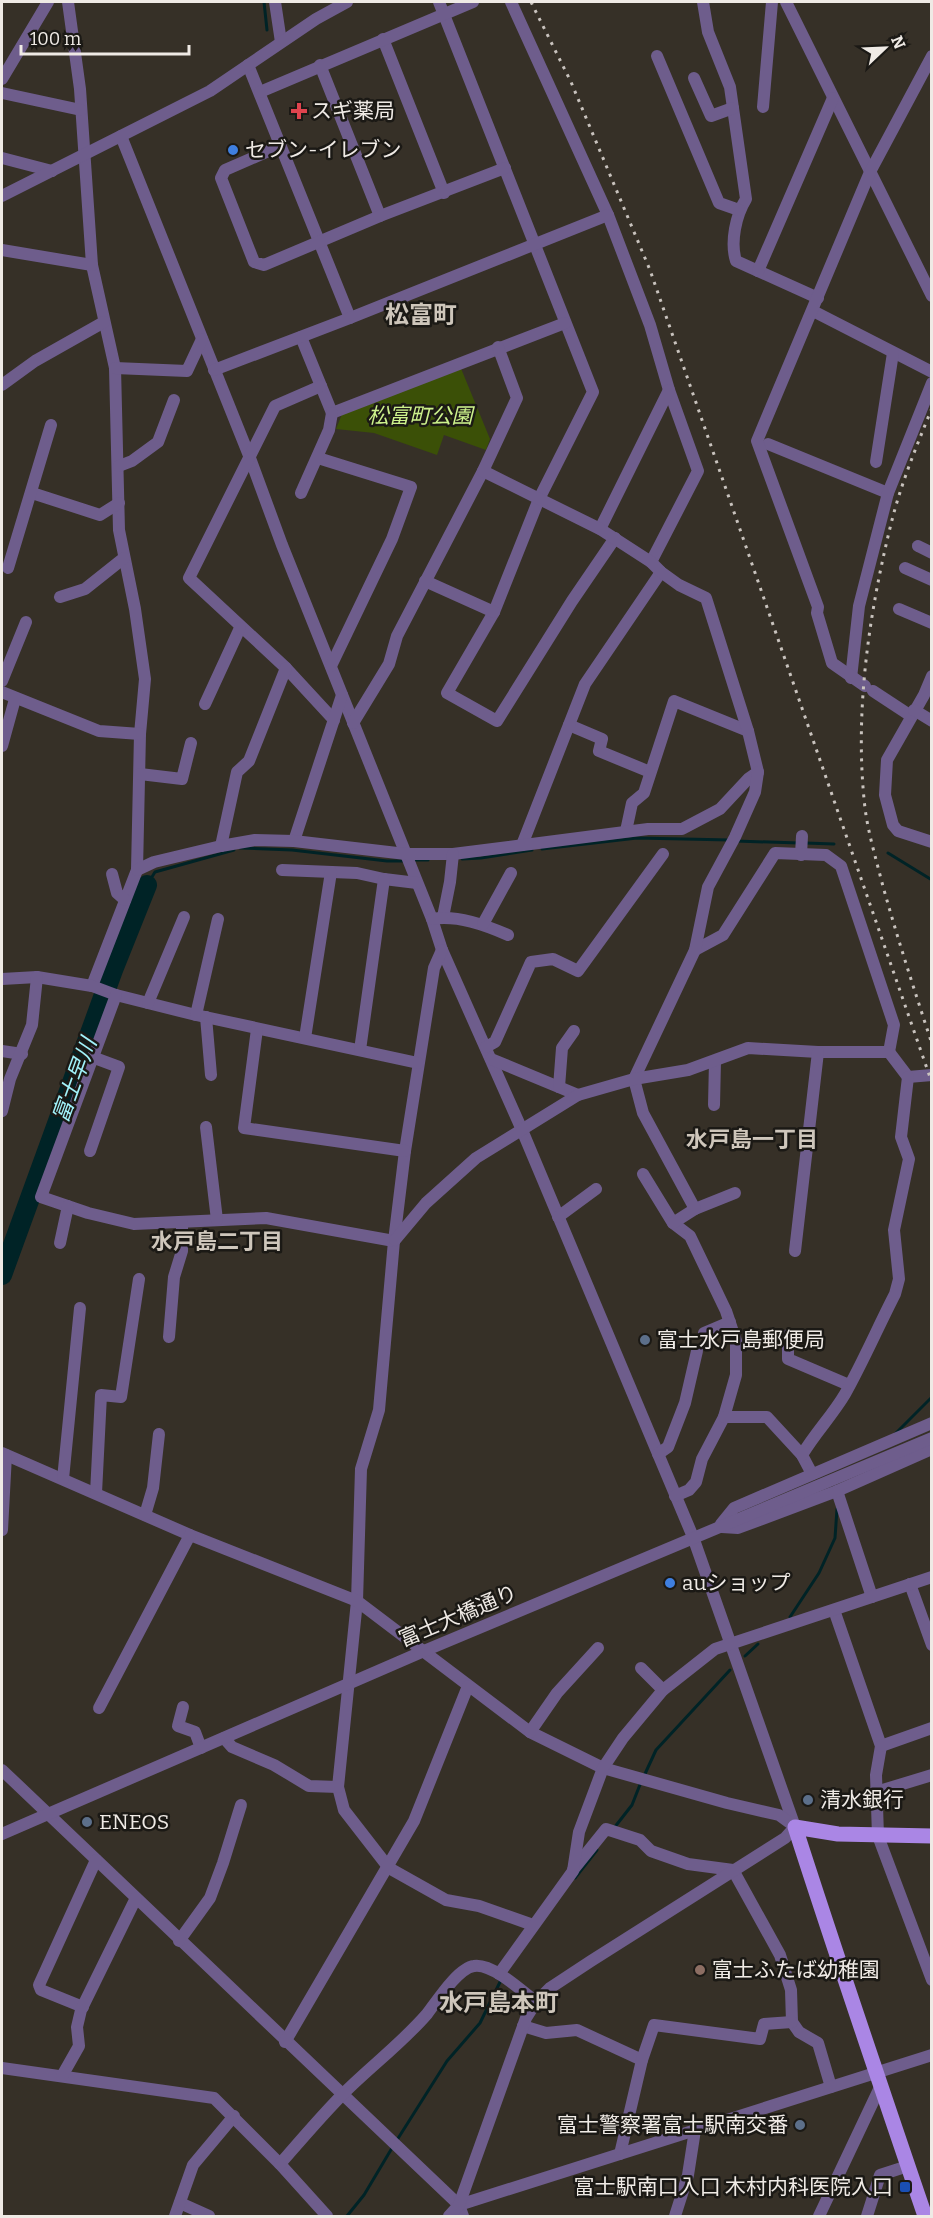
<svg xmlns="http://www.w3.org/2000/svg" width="933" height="2218" viewBox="0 0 933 2218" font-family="Bitter,'Noto Sans JP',serif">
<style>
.green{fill:#3b5007}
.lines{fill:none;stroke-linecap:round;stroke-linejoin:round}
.stream{stroke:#002326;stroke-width:3}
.river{stroke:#002326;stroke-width:20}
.minor{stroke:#6e5d8c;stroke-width:12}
.major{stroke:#aa86e5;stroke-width:15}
.rail{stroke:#c9c3be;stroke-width:3;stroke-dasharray:3 6;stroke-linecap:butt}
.health-dot{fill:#e0444e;stroke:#1b1915;stroke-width:2}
.shop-dot{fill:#3f7fe0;stroke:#1b1915;stroke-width:2}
.service-dot{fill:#5c6f8a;stroke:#1b1915;stroke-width:2}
.education-dot{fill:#8d6e63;stroke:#1b1915;stroke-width:2}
.transit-dot{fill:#1a4fb4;stroke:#1b1915;stroke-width:2}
.labels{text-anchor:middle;stroke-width:5;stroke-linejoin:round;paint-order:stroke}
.poi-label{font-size:21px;fill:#efeae5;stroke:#1b1915;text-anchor:start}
.park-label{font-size:21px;font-style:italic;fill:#cdf28c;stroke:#1b1915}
.street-label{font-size:21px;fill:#efeae5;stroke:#1b1915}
.water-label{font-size:22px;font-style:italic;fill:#a1f3fb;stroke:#1b1915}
.neighbourhood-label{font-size:22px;font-weight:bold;fill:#cec6bb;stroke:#1b1915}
.quarter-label{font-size:24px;font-weight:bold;fill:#cec6bb;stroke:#1b1915}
</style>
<rect width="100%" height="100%" fill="#363027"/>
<polygon class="green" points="460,366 490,439 486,450 444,435 437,455 374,433 336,429 342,414"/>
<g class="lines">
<g class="stream">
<polyline points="264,2 267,30"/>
<polyline points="736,841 799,843"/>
<polyline points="805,843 834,844"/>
<polyline points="240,848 292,850 387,861 404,861"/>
<polyline points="542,849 637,838 730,840"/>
<polyline points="888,853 932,880"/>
<polyline points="462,859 481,858 532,850"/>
<polyline points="414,860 428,860"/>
<polyline points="147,885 155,872 234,850"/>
<polyline points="895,1434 932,1397"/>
<polyline points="790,1617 819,1573 835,1538 837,1509"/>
<polyline points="745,1656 758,1644"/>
<polyline points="644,1776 656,1750 730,1670"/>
<polyline points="614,1828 632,1805 641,1782"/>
<polyline points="575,1878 597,1850"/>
<polyline points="397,2140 447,2061 480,2023 501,1980"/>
<polyline points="347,2216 364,2195 392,2148"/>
</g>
<polyline class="river" points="2,1275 113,970 147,885"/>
<g class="minor">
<polyline points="68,2 80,89 92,265 115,368 119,530 135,609 145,679 140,734 137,870 92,986"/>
<polyline points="275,2 281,42"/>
<polyline points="439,2 593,392 539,499 494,612 447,693 497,721 572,601 615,538"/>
<polyline points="511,2 608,215 650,325 669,390 698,471 651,562"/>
<path d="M703,2l5,30 22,55 16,112c-10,16 -16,43 -10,62l82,37"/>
<polyline points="786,2 932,296"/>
<polyline points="383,39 444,193"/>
<polyline points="657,56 719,203 739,210"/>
<polyline points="248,65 350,318"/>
<polyline points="320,65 380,216"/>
<polyline points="694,78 711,116 733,108"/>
<polyline points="2,79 48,2"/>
<polyline points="260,92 473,2"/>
<polyline points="2,93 81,110"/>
<polyline points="763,107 772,2"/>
<polyline points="121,136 250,458 282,545 432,919 442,950 522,1130 693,1537 795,1827"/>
<polyline points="280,146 225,170 221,178 254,262 264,265 380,216 505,168"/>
<polyline points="2,158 52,171"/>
<polyline points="2,196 210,91 316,19 347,2"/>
<polyline points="2,250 92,265"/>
<polyline points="758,271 833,98"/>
<polyline points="813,311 932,372"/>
<polyline points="301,337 332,413 565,323"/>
<polyline points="115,368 187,371 202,339"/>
<polyline points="214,370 350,318 608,215"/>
<polyline points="2,385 35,361 104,322"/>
<polyline points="321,386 275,406 189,578 286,668 334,720"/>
<polyline points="768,444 888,493"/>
<polyline points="318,458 411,487 392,539 331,666"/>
<polyline points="876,462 893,353"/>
<polyline points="119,466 132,461 158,442 174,400"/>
<polyline points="32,493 100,515 119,503"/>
<polyline points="301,493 329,430 332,413"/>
<polyline points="600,529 669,390"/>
<polyline points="918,546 932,553"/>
<polyline points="8,568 51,425"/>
<polyline points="905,568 932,580"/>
<polyline points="425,581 494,612"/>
<polyline points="60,597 85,589 124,558"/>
<polyline points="899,609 932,623"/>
<polyline points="932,676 924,695 887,760 885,795 893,825 898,831 932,842"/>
<polyline points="851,678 859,606 888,493 932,383"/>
<polyline points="2,681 26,622"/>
<polyline points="865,686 832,663 817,613 818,607 757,441 870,172 932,56"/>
<polyline points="873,691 911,716"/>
<polyline points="2,692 99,731 140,734"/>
<polyline points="205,704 240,628"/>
<polyline points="914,710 932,721"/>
<polyline points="353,723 389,664 397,636 483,471"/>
<polyline points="569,725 602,739 599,751 650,772"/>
<polyline points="2,746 15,699"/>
<polyline points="140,774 182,779 191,743"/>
<polyline points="626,831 632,803 644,793 674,701 748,731"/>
<polyline points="294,841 342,695"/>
<polyline points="522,845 585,684 661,572"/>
<polyline points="221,846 237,772 249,761 286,668"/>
<polyline points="801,855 802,836"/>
<polyline points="137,870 154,862 221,846 255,840 294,841 406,854 453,854 648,829 682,829 720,809 748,779 758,772 748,731 706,598 679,585 661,572 651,562 600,529 483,471 517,398 498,347"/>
<polyline points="282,870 357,873 384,879 417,883"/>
<polyline points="112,874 117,893 125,900"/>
<polyline points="443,917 450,882 453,854"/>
<path d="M432,919c26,-4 53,6 76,16"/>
<polyline points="483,924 511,873"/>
<polyline points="442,950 434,968 405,1151 394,1241 379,1410 361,1469 357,1601 338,1787 344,1810 389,1868 446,1900 479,1906 533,1925"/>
<polyline points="695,950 723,935 775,853 826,855 841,866 894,1025 889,1052"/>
<polyline points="2,979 37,977 92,986 116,995 196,1015 418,1063"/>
<polyline points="116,995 41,1197 88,1213 134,1224 266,1218 394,1241"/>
<polyline points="148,1003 184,917"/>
<polyline points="196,1015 218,919"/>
<polyline points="206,1017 211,1075"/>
<polyline points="257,1029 244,1128 405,1151"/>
<polyline points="305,1038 331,872"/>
<polyline points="486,1047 495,1042 531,962 553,959 578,971 663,854"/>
<polyline points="360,1050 384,879"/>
<polyline points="2,1051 22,1054"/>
<polyline points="491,1059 578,1095"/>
<polyline points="559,1087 562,1048 574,1031"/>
<polyline points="714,1105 715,1061"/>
<polyline points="2,1111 10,1079 32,1025 37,977"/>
<polyline points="206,1127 217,1220"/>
<polyline points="90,1151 119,1067 92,1057"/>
<polyline points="643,1174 673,1223 690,1236 726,1311 736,1341 736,1375 724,1417 702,1459 696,1482 689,1490 675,1496"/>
<polyline points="695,1209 735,1193"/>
<polyline points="558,1217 596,1189"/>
<polyline points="673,1223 695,1209 643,1113 634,1079 695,950 708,887 735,837 755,792 758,772"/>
<polyline points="395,1240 426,1203 476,1158 578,1095 634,1079 688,1070 748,1048 818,1052 889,1052 908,1077 932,1075"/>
<polyline points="60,1243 68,1206"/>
<polyline points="795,1251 818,1052"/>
<polyline points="704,1333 730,1322"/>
<polyline points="788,1335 788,1359 849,1385"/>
<polyline points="169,1337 174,1277 182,1251 182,1222"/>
<polyline points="724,1417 767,1417 802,1455 812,1474"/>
<polyline points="2,1453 190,1535 357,1601 530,1732 603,1768 727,1803 779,1815 794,1826"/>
<polyline points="658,1454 668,1447 685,1403 697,1351"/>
<path d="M802,1455c13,-22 30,-39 43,-61 18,-32 33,-67 50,-100l4,-15 -5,-49 15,-71 -8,-22 7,-60"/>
<polyline points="63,1479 80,1308"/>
<polyline points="837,1491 872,1597"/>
<polyline points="96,1493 101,1395 121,1397 139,1279"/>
<polyline points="145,1515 153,1488 159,1434"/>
<polyline points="721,1524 734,1508 932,1423"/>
<polyline points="722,1527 738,1528 837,1491 932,1449"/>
<polyline points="2,1530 6,1455"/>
<polyline points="910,1584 932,1645"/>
<polyline points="834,1610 881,1746 876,1775 878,1836 932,1980"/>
<polyline points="641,1668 663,1690"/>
<polyline points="183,1707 178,1726 195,1732 201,1748"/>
<polyline points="99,1708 190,1535"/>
<polyline points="530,1732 557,1693 598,1648"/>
<polyline points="224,1738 232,1747 274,1765 309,1786 338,1787"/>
<polyline points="881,1746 932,1728"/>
<polyline points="2,1770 459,2205 463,2216"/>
<polyline points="876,1792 932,1775"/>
<polyline points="2,1834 424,1651 932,1438"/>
<polyline points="573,1870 606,1829 640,1840 651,1851 688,1864 733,1870 780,1955 791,1990 792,2022 799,2032 818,2043 831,2087"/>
<polyline points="179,1941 210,1898 223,1863 241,1805"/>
<polyline points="499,1974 573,1871 579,1832 603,1768 623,1738 663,1690 715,1649 932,1577"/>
<polyline points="83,2007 41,1990 39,1985 96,1860"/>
<polyline points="523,2026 546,2033 577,2030 642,2060"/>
<polyline points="285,2042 414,1821 468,1686"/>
<polyline points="2,2068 214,2098 280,2164 327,2216"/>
<polyline points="62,2076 79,2046 77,2027 81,2010 136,1898"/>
<polyline points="620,2154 642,2060 654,2025 760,2039 764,2024 792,2022"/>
<path d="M280,2164c21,-24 42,-49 64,-71 27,-27 58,-50 83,-79 10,-13 31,-46 47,-48 18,-3 48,25 62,36"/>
<polyline points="180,2203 209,2216"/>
<polyline points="459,2205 932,2055"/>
<polyline points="175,2216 193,2165 234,2116"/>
<polyline points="449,2216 459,2205 526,2018 536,2002 550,1988 591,1961 785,1838 795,1827"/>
<polyline points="675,2216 688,2175 695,2130"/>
<polyline points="819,2216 881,2085"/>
<polyline points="867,2216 880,2175 908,2166"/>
</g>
<path class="major" d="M925,2216c-44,-129 -88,-258 -130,-389l43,7 94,2"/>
<g class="rail">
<polyline points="531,2 571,82 650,270 932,1083"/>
<path d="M932,408c-15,37 -30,73 -40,112 -23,92 -38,193 -27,288 3,24 10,47 16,71 15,55 33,110 51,165"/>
</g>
</g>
<path class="health-dot" d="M296 102h6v6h6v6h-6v6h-6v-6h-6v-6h6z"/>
<g class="shop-dot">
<circle cx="233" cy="150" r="6"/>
<circle cx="670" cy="1583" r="6"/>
</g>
<g class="service-dot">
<circle cx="645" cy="1340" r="6"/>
<circle cx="808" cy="1800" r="6"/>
<circle cx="87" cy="1822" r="6"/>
<circle cx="800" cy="2125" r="6"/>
</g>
<circle class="education-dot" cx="700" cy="1970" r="6"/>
<rect class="transit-dot" x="899" y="2181" width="12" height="12" rx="3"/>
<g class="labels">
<g class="poi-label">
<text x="311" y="118">スギ薬局</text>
<text x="245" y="157">セブン-イレブン</text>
<text x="657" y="1347">富士水戸島郵便局</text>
<text x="682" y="1590">auショップ</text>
<text x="820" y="1807">清水銀行</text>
<text x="99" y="1829">ENEOS</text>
<text x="712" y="1977">富士ふたば幼稚園</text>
<text x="788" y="2132" text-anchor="end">富士警察署富士駅南交番</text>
<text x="893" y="2194" text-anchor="end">富士駅南口入口 木村内科医院入口</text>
</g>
<g class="park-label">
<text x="420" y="423">松富町公園</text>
</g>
<g class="street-label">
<text transform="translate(458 1616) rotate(-23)" y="7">富士大橋通り</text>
</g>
<g class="water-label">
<text transform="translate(74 1080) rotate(-70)" y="8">富士早川</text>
</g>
<g class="neighbourhood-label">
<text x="752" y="1147">水戸島一丁目</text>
<text x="217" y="1249">水戸島二丁目</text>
</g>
<g class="quarter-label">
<text x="421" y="323">松富町</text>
<text x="499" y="2011">水戸島本町</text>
</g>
</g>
<rect width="933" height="2218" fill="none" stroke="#efeae5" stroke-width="6"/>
<g transform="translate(885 48) rotate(67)" stroke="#1b1915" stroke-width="4.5" paint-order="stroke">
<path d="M0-4.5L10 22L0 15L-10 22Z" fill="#efeae5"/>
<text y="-9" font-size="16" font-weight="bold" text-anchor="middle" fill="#efeae5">N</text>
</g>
<path d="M21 45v9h168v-9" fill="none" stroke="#efeae5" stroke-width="3"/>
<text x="30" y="45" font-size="18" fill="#efeae5" stroke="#1b1915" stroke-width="4.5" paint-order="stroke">100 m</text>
</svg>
